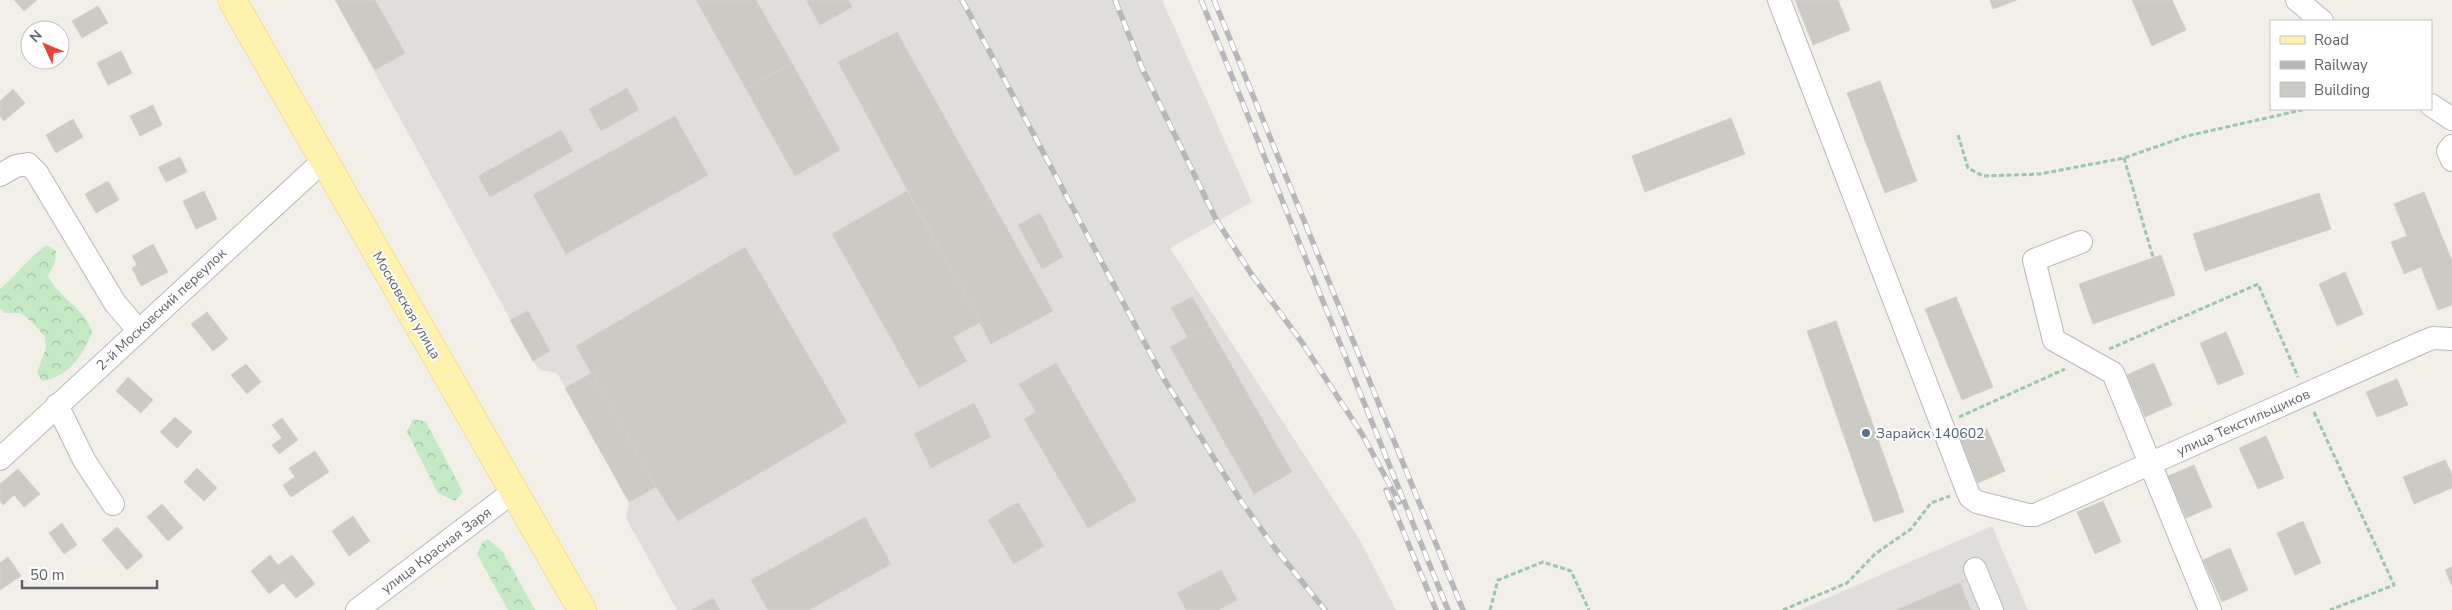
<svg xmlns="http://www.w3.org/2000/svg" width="2452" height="610" viewBox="0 0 2452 610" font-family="'Nunito Sans',sans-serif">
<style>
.industrial{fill:#e0deda}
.forest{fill:url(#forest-crowns)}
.building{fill:#cccac5;stroke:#d6d1c6}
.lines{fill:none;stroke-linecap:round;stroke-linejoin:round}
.minor-casing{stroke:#b5b8bc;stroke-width:24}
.major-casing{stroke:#f2c960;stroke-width:29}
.path{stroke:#9cc7a9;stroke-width:3;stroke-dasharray:5 2.5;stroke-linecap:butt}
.minor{stroke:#fff;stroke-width:22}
.major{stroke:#fff2af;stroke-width:28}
.rail-casing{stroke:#b6b7b8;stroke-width:5.5}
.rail{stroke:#fff;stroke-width:4;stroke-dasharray:11;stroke-linecap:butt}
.service-dot{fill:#5c6f8a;stroke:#fff;stroke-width:2}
.labels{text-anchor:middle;stroke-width:4;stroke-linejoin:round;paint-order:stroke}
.street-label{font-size:14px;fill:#5f6368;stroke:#fff}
.service-label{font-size:14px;fill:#4e5e75;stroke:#fff;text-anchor:start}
</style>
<defs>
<pattern id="forest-crowns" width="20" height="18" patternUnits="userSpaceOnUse" patternTransform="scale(1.25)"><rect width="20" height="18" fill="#c5e8c5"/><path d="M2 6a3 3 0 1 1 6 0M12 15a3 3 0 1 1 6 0" fill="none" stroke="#a3c0a4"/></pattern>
</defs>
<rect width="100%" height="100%" fill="#f1efe8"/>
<g class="industrial">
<polygon points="335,0 1162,0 1252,202 1170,248 1361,542 1396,610 677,610 626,518 629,502 557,373 540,370 533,361"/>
<polygon points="1992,526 2028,610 1800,610"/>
</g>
<g class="forest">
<path d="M47,245l9,6 -1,11 -7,14c11,23 37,32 44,56 -8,23 -25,46 -50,49l-5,-8 9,-25 -1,-11 -9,-11 -15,-13h-16l-5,-5v-19c17,-14 29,-32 47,-44z"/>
<polygon points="413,419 426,422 463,492 455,501 438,493 407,432"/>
<polygon points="488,539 503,552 535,610 508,610 477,554 482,543"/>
</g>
<g class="building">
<polygon points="14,0 37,0 24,11"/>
<polygon points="335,0 375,0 405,53 375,70"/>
<polygon points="696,0 756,0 792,63 746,89"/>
<polygon points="806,0 848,0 852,7 820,25"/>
<polygon points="1795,0 1838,0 1850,30 1813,45"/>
<polygon points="1990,0 2017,0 1993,9"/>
<polygon points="2132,0 2172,0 2186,30 2152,46"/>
<polygon points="98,6 108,23 82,38 72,21"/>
<polygon points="897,32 1053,311 991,344 838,62"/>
<polygon points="121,51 132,73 108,85 97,63"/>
<polygon points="792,63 840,150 795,176 746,89"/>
<polygon points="1880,81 1917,181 1885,193 1847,93"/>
<polygon points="627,88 639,110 601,131 589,109"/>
<polygon points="13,89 25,103 4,121 0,116 0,101"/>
<polygon points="153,105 162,125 140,136 130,116"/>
<polygon points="675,116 708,175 566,254 533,195"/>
<polygon points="1731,118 1745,154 1645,192 1632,156"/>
<polygon points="73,119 83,137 56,153 46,135"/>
<polygon points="561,130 573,151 490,197 478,176"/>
<polygon points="180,157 187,172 166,182 158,167"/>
<polygon points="108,181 119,200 96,213 85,194"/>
<polygon points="204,191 217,219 196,229 183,201"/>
<polygon points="907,191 981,322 953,337 967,361 919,388 832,234"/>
<polygon points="2424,192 2452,261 2452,305 2438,310 2421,267 2404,274 2391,242 2407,236 2394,204"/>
<polygon points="2319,193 2331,229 2205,271 2193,234"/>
<polygon points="1040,213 1063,257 1042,269 1018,225"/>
<polygon points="153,244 168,272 141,286 132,268 137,265 132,256"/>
<polygon points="745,247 847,422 678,521 656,487 576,346"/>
<polygon points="2161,255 2175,295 2093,324 2079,284"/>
<polygon points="2345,272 2363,314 2337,326 2319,284"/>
<polygon points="1192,297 1209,326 1188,338 1171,308"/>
<polygon points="1956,297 1993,387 1962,400 1925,309"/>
<polygon points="528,311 550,351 533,361 510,320"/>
<polygon points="207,312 228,339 213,351 191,324"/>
<polygon points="1836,321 1904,512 1874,522 1807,331"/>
<polygon points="1209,326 1292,472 1254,494 1170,347"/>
<polygon points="2226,332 2244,374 2218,385 2200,343"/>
<polygon points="1056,363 1136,500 1088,528 1024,419 1036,412 1019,384"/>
<polygon points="2154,363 2172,405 2145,417 2127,375"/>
<polygon points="246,364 261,382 247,394 231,375"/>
<polygon points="592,373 656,487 629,502 565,388"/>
<polygon points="128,377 153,400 141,413 116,391"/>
<polygon points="2397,379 2408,405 2377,417 2366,392"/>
<polygon points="974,403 991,437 931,468 914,434"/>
<polygon points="175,417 192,432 177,448 160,432"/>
<polygon points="282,418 298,440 279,454 272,445 282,438 272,425"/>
<polygon points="1987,429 2005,471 1978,483 1960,441"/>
<polygon points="2266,436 2284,478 2258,489 2239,448"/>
<polygon points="315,451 329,472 291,497 283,485 295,477 289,468"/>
<polygon points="2445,460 2452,475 2452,488 2414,504 2403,477"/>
<polygon points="2194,465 2212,507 2186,518 2168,476"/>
<polygon points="197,468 217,488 204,501 184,482"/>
<polygon points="18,469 40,494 24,507 14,495 3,505 0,501 0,484"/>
<polygon points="2103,501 2121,542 2095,554 2077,512"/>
<polygon points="1018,502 1044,546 1014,564 988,520"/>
<polygon points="162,504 183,528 168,541 147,517"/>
<polygon points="353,516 370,541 349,556 332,531"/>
<polygon points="865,517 891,564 809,610 768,610 751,580"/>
<polygon points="2303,521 2321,563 2295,575 2277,533"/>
<polygon points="62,523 77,545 64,554 49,533"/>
<polygon points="117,527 143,556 127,570 102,540"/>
<polygon points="2230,548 2248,590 2222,602 2203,560"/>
<polygon points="270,555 278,565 292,555 315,584 296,598 283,583 269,594 251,571"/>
<polygon points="8,557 21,576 0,590 0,563"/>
<polygon points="2452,567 2452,586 2445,570"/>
<polygon points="1221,570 1237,600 1218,610 1186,610 1177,593"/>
<polygon points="1966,580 1960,583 1971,610 1896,610"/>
<polygon points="713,598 720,610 692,610"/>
</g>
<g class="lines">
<g class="minor-casing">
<g id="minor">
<polyline points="1779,0 1967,490 1970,497 1977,502 2028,515 2035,515 2425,341 2433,338 2452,339"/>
<polyline points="2297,0 2322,21"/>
<polyline points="2431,105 2452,119"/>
<polyline points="2452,146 2448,151 2452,160"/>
<polyline points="0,175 16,166 28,164 37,173 115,303 138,330"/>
<polyline points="2081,242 2034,260 2054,340 2113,373 2210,610"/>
<polyline points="57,405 84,460 113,504"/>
<polyline points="0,459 324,160"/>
<polyline points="1975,569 1992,610"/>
<polyline points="357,610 514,491"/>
</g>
</g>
<g class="major-casing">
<polyline id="major" points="232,0 582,610"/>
</g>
<g class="path">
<polyline points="1958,135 1968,168 1983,176 2040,174 2124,158 2187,136 2306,109"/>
<polyline points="2124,158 2153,257"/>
<polyline points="2109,349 2258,284 2298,377"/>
<polyline points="2314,412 2394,585 2330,610"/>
<polyline points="1959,417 2065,369"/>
<polyline points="1490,610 1498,580 1543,562 1571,571 1589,610"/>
<polyline points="1783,610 1847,583 1875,554 1911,529 1931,503 1950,496"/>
</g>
<use href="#minor" class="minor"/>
<use href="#major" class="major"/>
<g class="rail-casing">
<g id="rail">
<polyline points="962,0 1164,379 1241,501 1274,547 1325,610"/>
<polyline points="1115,0 1143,70 1217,221 1252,275 1301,341 1362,434 1399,502"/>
<polyline points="1201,0 1448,610"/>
<polyline points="1214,0 1463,610"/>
<polyline points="1386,490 1436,610"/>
</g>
</g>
<use href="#rail" class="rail"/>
</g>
<circle class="service-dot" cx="1866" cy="433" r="5"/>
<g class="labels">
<g class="street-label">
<text transform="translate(407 305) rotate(60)" y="5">Московская улица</text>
<text transform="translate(161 309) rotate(-43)" y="5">2-й Московский переулок</text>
<text transform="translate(2243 422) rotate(-24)" y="5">улица Текстильщиков</text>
<text transform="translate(436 550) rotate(-37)" y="5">улица Красная Заря</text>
</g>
<g class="service-label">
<text x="1876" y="438">Зарайск 140602</text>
</g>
</g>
<rect x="2270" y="20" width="162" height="90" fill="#ffffff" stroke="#bfc1c3"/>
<rect x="2280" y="36" width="25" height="8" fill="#fff2af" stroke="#bfc1c3"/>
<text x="2314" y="45" font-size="15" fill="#5f6368">Road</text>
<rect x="2280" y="61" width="25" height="8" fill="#b6b7b8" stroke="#bfc1c3"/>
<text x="2314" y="70" font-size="15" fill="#5f6368">Railway</text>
<rect x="2280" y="82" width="25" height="15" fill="#cccac5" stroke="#bfc1c3"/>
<text x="2314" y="95" font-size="15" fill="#5f6368">Building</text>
<g transform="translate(45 45) rotate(314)"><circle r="24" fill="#ffffff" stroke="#bfc1c3"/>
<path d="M0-4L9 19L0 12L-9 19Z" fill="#ea4335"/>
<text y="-8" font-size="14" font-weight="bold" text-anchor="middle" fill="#5f6368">N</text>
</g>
<path d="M22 580v8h135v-8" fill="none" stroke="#5f6368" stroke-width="2.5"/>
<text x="30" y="580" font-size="15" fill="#5f6368" stroke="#ffffff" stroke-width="4" paint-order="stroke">50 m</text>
</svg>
